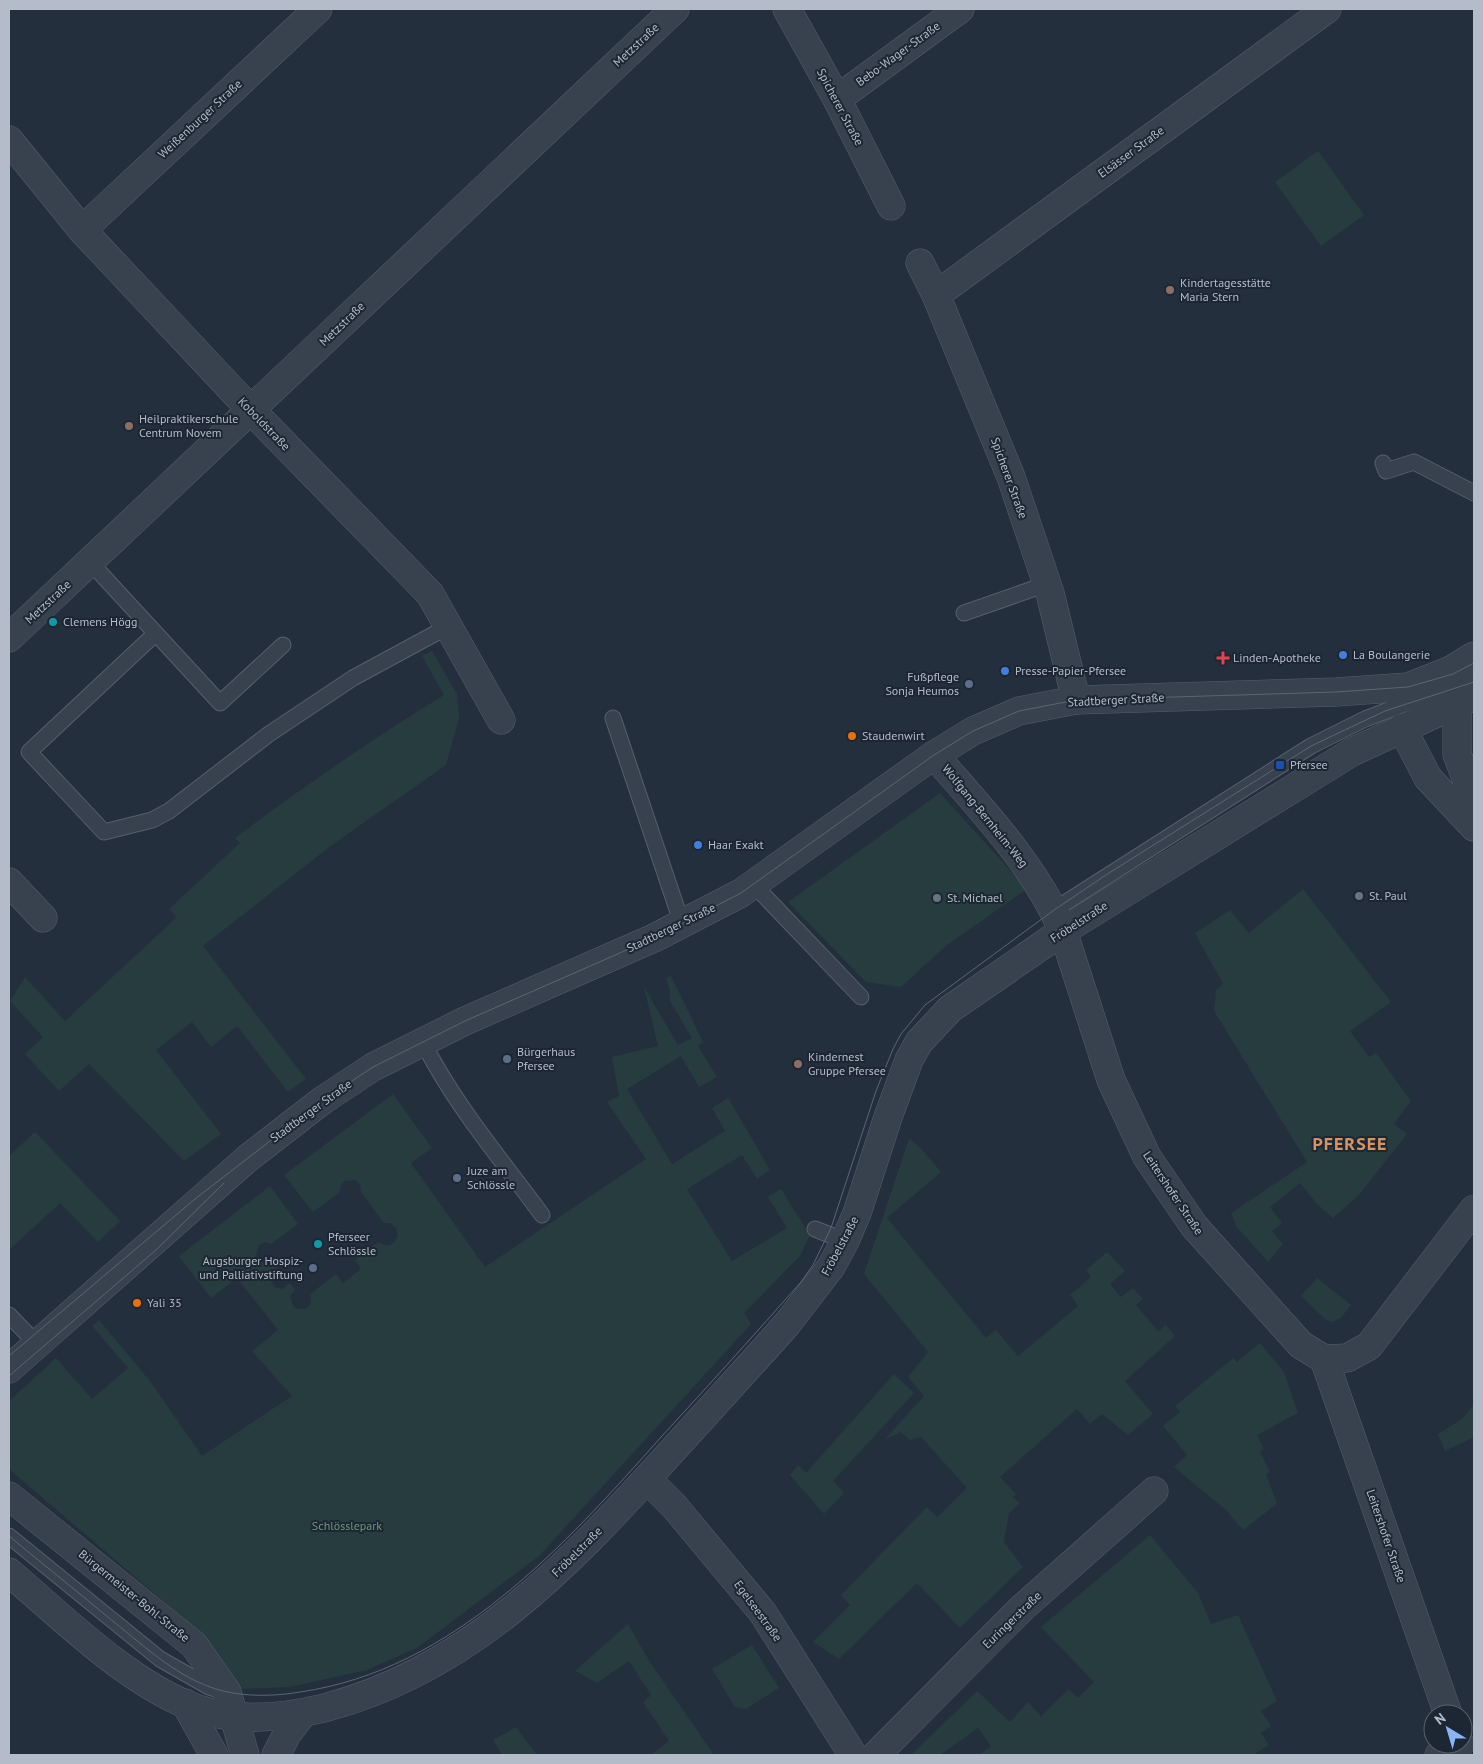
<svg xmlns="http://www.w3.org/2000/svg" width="1483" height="1764" viewBox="0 0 1483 1764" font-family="'PT Sans',sans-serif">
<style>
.green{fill:#263c3f}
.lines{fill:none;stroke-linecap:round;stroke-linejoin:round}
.service-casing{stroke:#565f6c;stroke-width:17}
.minor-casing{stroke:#565f6c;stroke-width:29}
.tertiary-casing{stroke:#565f6c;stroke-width:29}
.service{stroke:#38414e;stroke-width:15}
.minor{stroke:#38414e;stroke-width:28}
.tertiary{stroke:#38414e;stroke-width:28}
.tram{stroke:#5a6575;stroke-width:1}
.education-dot{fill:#8d6e63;stroke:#1d2633;stroke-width:2}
.culture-dot{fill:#0f9aa8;stroke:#1d2633;stroke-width:2}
.shop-dot{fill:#3f7fe0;stroke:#1d2633;stroke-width:2}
.health-dot{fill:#e0444e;stroke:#1d2633;stroke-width:2}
.service-dot{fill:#5c6f8a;stroke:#1d2633;stroke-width:2}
.food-dot{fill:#e8710a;stroke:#1d2633;stroke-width:2}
.transit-dot{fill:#1a4fb4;stroke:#1d2633;stroke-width:2}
.worship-dot{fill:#6b7280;stroke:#1d2633;stroke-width:2}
.labels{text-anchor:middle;stroke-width:4;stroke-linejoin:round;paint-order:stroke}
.street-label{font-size:12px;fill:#b4bcc9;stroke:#1d2633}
.poi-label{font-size:12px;fill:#b4bcc9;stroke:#1d2633;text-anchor:start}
.park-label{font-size:12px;fill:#6b9a76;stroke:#1d2633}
.district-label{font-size:18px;font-weight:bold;letter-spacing:1px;fill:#d59563;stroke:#1d2633}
</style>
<rect width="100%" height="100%" fill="#242f3e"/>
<g class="green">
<polygon points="1318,151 1364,215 1321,246 1275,182"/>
<path d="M432,651l25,43 2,24 -13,47 -114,80 -129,101 103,133 -18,13 -51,-66 -26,21 -19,-25 -36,28 65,84 -37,27 -95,-97 -30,27 -34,-37 18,-17 -33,-36 15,-24 40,44 112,-104 -8,-8 71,-66 -5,-5c68,-51 137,-99 209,-143l-22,-39z"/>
<polygon points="940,793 1027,889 947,945 901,987 866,982 788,902"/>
<polygon points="1303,889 1391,1002 1350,1031 1369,1057 1376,1053 1411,1101 1394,1124 1407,1134 1359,1195 1333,1218 1316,1203 1300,1183 1270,1207 1282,1223 1272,1231 1283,1244 1268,1262 1236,1226 1231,1213 1307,1162 1214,1011 1216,990 1223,984 1195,933 1230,910 1249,933"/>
<polygon points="671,976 703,1042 698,1046 717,1077 699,1087 681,1056 627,1089 672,1164 725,1131 712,1108 728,1098 770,1170 757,1179 742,1155 687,1189 732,1261 787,1228 768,1197 781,1189 810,1235 800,1256 744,1313 751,1324 539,1556 417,1648 367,1670 290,1687 238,1689 204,1636 9,1469 9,1401 56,1358 92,1399 128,1368 92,1326 99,1320 150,1381 202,1456 292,1396 252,1351 278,1330 237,1278 211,1298 179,1256 270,1186 298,1224 271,1244 266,1242 259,1245 256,1256 261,1262 268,1263 273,1261 278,1267 272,1270 269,1276 274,1287 283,1289 290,1283 295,1290 290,1296 293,1306 297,1309 305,1309 311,1303 310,1294 336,1274 343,1283 361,1269 355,1260 378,1242 387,1246 394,1243 398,1236 396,1228 390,1223 384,1223 361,1192 360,1184 355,1180 344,1181 341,1185 340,1192 313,1212 284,1175 393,1094 432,1148 411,1163 485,1267 646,1159 607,1102 619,1096 612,1057 658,1046 644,987 678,1045 692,1038 670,1001 670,991 666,978"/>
<polygon points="35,1132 120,1221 98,1242 60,1203 9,1250 9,1156"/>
<polygon points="909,1139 919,1146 941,1172 887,1218 986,1338 996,1330 1018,1356 1078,1306 1070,1295 1091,1277 1086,1270 1107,1252 1125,1271 1110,1284 1121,1297 1133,1288 1143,1299 1136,1305 1158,1331 1166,1325 1175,1336 1125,1381 1153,1414 1128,1435 1102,1414 1090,1424 1077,1409 1000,1477 1016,1494 1013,1497 1020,1503 1009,1513 1004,1542 1023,1567 960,1628 917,1583 839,1659 813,1642 850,1605 841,1595 927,1507 937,1517 967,1488 921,1437 909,1440 901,1432 885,1439 924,1396 908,1377 928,1352 864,1274"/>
<polygon points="1317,1278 1351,1305 1341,1318 1332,1322 1326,1320 1301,1296"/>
<polygon points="1260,1343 1284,1372 1298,1413 1257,1435 1264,1449 1260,1452 1270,1472 1266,1474 1277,1504 1243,1530 1226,1510 1174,1467 1187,1455 1163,1426 1180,1412 1175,1406 1233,1358 1237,1362"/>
<polygon points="894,1374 914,1393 833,1481 844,1493 824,1514 790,1475 798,1465 806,1473"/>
<polygon points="1474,1404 1474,1437 1445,1451 1438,1434 1462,1419"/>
<polygon points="1150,1535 1198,1593 1211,1624 1238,1615 1277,1701 1261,1711 1271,1726 1261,1733 1269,1745 1253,1755 979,1755 991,1746 978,1728 940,1755 911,1755 977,1691 1010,1722 1028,1702 1041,1716 1069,1689 1078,1698 1094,1682 1041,1627"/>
<polygon points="628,1624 650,1662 714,1755 651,1755 669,1741 643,1702 651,1695 629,1661 597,1683 575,1671"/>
<polygon points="752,1645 779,1688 746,1709 735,1707 712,1669"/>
<polygon points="516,1727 537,1755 502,1755 493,1740"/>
</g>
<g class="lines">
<g class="service-casing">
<g id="service">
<polyline points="1383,463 1386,471 1414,462 1474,493"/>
<polyline points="91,563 220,703 283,645"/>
<polyline points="964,613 1047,584"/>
<polyline points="155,634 29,752 104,832 152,820 169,811 269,734 353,678 449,626"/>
<polyline points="613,718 682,924"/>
<polyline points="754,885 861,997"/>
<polyline points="1054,910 1311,746 1365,719 1462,682 1474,675"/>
<path d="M423,1042c31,62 78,117 119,173"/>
<polyline points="815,1229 845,1241"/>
<polyline points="9,1315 36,1343"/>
<polyline points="9,1536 160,1659 209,1687 223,1691"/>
</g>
</g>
<g class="minor-casing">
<g id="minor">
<polyline points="787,9 837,99 891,206"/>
<polyline points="837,99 960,9"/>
<polyline points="9,140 82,230 251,410 430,594 501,720"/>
<polyline points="82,230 318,9"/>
<polyline points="920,263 936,295 1011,477 1050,593 1076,700"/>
<polyline points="936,295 1327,9"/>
<polyline points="9,638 675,9"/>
<path d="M934,755c48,55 100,109 129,176l48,149 36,77 47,69 107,119 23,14 23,-1 22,-12 105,-137"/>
<polyline points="9,882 43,918"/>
<polyline points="1324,1359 1448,1714"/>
<polyline points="647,1479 674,1506 763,1613 853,1755"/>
<polyline points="876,1755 1021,1609 1154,1491"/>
<polyline points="1439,1755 1460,1744"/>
</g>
</g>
<g class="tertiary-casing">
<g id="tertiary">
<polyline points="1457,705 1457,754 1474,800"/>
<polyline points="1402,728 1428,778 1474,827"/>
<polyline points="9,1369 248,1158 323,1100 373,1067 465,1021 654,938 741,893 934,755 973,731 1019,711 1076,700 1336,692 1408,687 1451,670 1474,656"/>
<polyline points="9,1496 194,1645 227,1692 245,1755"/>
<path d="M9,1572c55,47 121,113 189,137 40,13 85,9 126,-1 143,-37 242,-140 338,-246 42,-46 84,-92 125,-138l44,-57 14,-26 12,-28 31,-96 21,-57 10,-18 31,-33 113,-78 289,-179 122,-56"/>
<polyline points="185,1703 214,1755"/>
<polyline points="276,1755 287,1734 303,1713"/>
</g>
</g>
<use href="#service" class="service"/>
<use href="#minor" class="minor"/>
<use href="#tertiary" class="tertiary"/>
<g class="tram">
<polyline points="9,1356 195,1199 323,1100 373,1067 465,1021 654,938 741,893 934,755 973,731 1019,711 1076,700 1336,692 1408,687 1453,674 1474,663"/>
<polyline points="9,1376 156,1250 224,1183"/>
<path d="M9,1536c35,29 70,57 105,86 30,24 60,52 96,65 27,10 61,10 90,5 153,-22 264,-146 362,-256 47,-51 93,-102 139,-154l12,-17 18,-37 45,-137 17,-42 8,-15 24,-29 129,-95 55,-37 202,-127 74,-35 89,-29"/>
</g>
</g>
<g class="education-dot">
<circle cx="1170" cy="290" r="5"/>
<circle cx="129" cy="426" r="5"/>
<circle cx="798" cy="1064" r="5"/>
</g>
<g class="culture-dot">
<circle cx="53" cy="622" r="5"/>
<circle cx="318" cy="1244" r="5"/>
</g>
<g class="shop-dot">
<circle cx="1343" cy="655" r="5"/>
<circle cx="1005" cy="671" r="5"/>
<circle cx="698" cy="845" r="5"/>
</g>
<path class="health-dot" d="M1220.5 650.5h5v5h5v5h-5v5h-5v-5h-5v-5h5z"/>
<g class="service-dot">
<circle cx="969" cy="684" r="5"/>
<circle cx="507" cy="1059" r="5"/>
<circle cx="457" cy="1178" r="5"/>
<circle cx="313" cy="1268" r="5"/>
</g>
<g class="food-dot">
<circle cx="852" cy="736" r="5"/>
<circle cx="137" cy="1303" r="5"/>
</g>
<rect class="transit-dot" x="1275" y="760" width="10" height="10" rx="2.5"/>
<g class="worship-dot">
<circle cx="1359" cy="896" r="5"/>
<circle cx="937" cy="898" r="5"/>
</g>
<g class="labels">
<g class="street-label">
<text transform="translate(636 45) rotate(-43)" y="4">Metzstraße</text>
<text transform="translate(898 54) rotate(-36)" y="4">Bebo-Wager-Straße</text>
<text transform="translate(840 107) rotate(62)" y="4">Spicherer Straße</text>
<text transform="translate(200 119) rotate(-43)" y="4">Weißenburger Straße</text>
<text transform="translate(1131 152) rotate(-36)" y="4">Elsässer Straße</text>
<text transform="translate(342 324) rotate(-44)" y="4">Metzstraße</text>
<text transform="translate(264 424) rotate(46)" y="4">Koboldstraße</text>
<text transform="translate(1009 478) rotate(70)" y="4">Spicherer Straße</text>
<text transform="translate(48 602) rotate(-43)" y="4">Metzstraße</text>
<text transform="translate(1116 700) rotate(-3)" y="4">Stadtberger Straße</text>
<text transform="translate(985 816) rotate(51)" y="4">Wolfgang-Bernheim-Weg</text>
<text transform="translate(1079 922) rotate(-33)" y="4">Fröbelstraße</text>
<text transform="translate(671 928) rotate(-26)" y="4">Stadtberger Straße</text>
<text transform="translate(311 1111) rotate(-36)" y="4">Stadtberger Straße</text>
<text transform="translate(1173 1193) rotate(56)" y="4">Leitershofer Straße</text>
<text transform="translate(840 1246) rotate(-62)" y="4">Fröbelstraße</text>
<text transform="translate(1386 1536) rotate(71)" y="4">Leitershofer Straße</text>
<text transform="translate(577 1552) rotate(-45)" y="4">Fröbelstraße</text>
<text transform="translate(134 1596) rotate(39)" y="4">Bürgermeister-Bohl-Straße</text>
<text transform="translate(758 1611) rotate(54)" y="4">Egelseestraße</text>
<text transform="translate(1012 1620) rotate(-44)" y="4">Euringerstraße</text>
</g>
<g class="poi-label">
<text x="1180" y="287">Kindertagesstätte<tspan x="1180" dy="14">Maria Stern</tspan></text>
<text x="139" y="423">Heilpraktikerschule<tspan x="139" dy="14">Centrum Novem</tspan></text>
<text x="63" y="626">Clemens Högg</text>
<text x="1353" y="659">La Boulangerie</text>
<text x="1233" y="662">Linden-Apotheke</text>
<text x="1015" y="675">Presse-Papier-Pfersee</text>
<text x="959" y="681" text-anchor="end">Fußpflege<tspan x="959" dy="14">Sonja Heumos</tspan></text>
<text x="862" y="740">Staudenwirt</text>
<text x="1290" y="769">Pfersee</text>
<text x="708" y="849">Haar Exakt</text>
<text x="1369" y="900">St. Paul</text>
<text x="947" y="902">St. Michael</text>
<text x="517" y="1056">Bürgerhaus<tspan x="517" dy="14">Pfersee</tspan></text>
<text x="808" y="1061">Kindernest<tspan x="808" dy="14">Gruppe Pfersee</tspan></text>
<text x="467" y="1175">Juze am<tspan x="467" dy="14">Schlössle</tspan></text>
<text x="328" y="1241">Pferseer<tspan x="328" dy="14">Schlössle</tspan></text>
<text x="303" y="1265" text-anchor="end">Augsburger Hospiz-<tspan x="303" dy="14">und Palliativstiftung</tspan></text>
<text x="147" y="1307">Yali 35</text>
</g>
<g class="park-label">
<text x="347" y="1530">Schlösslepark</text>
</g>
<g class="district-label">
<text x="1350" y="1150">PFERSEE</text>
</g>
</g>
<rect width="1483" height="1764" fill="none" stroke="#b4bcc9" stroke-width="20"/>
<g transform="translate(1448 1729) rotate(322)"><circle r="24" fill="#1d2633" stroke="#59626f"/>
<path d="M0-4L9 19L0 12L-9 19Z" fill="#8ab4f8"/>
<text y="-8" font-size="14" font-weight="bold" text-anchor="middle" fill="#b4bcc9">N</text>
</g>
</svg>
